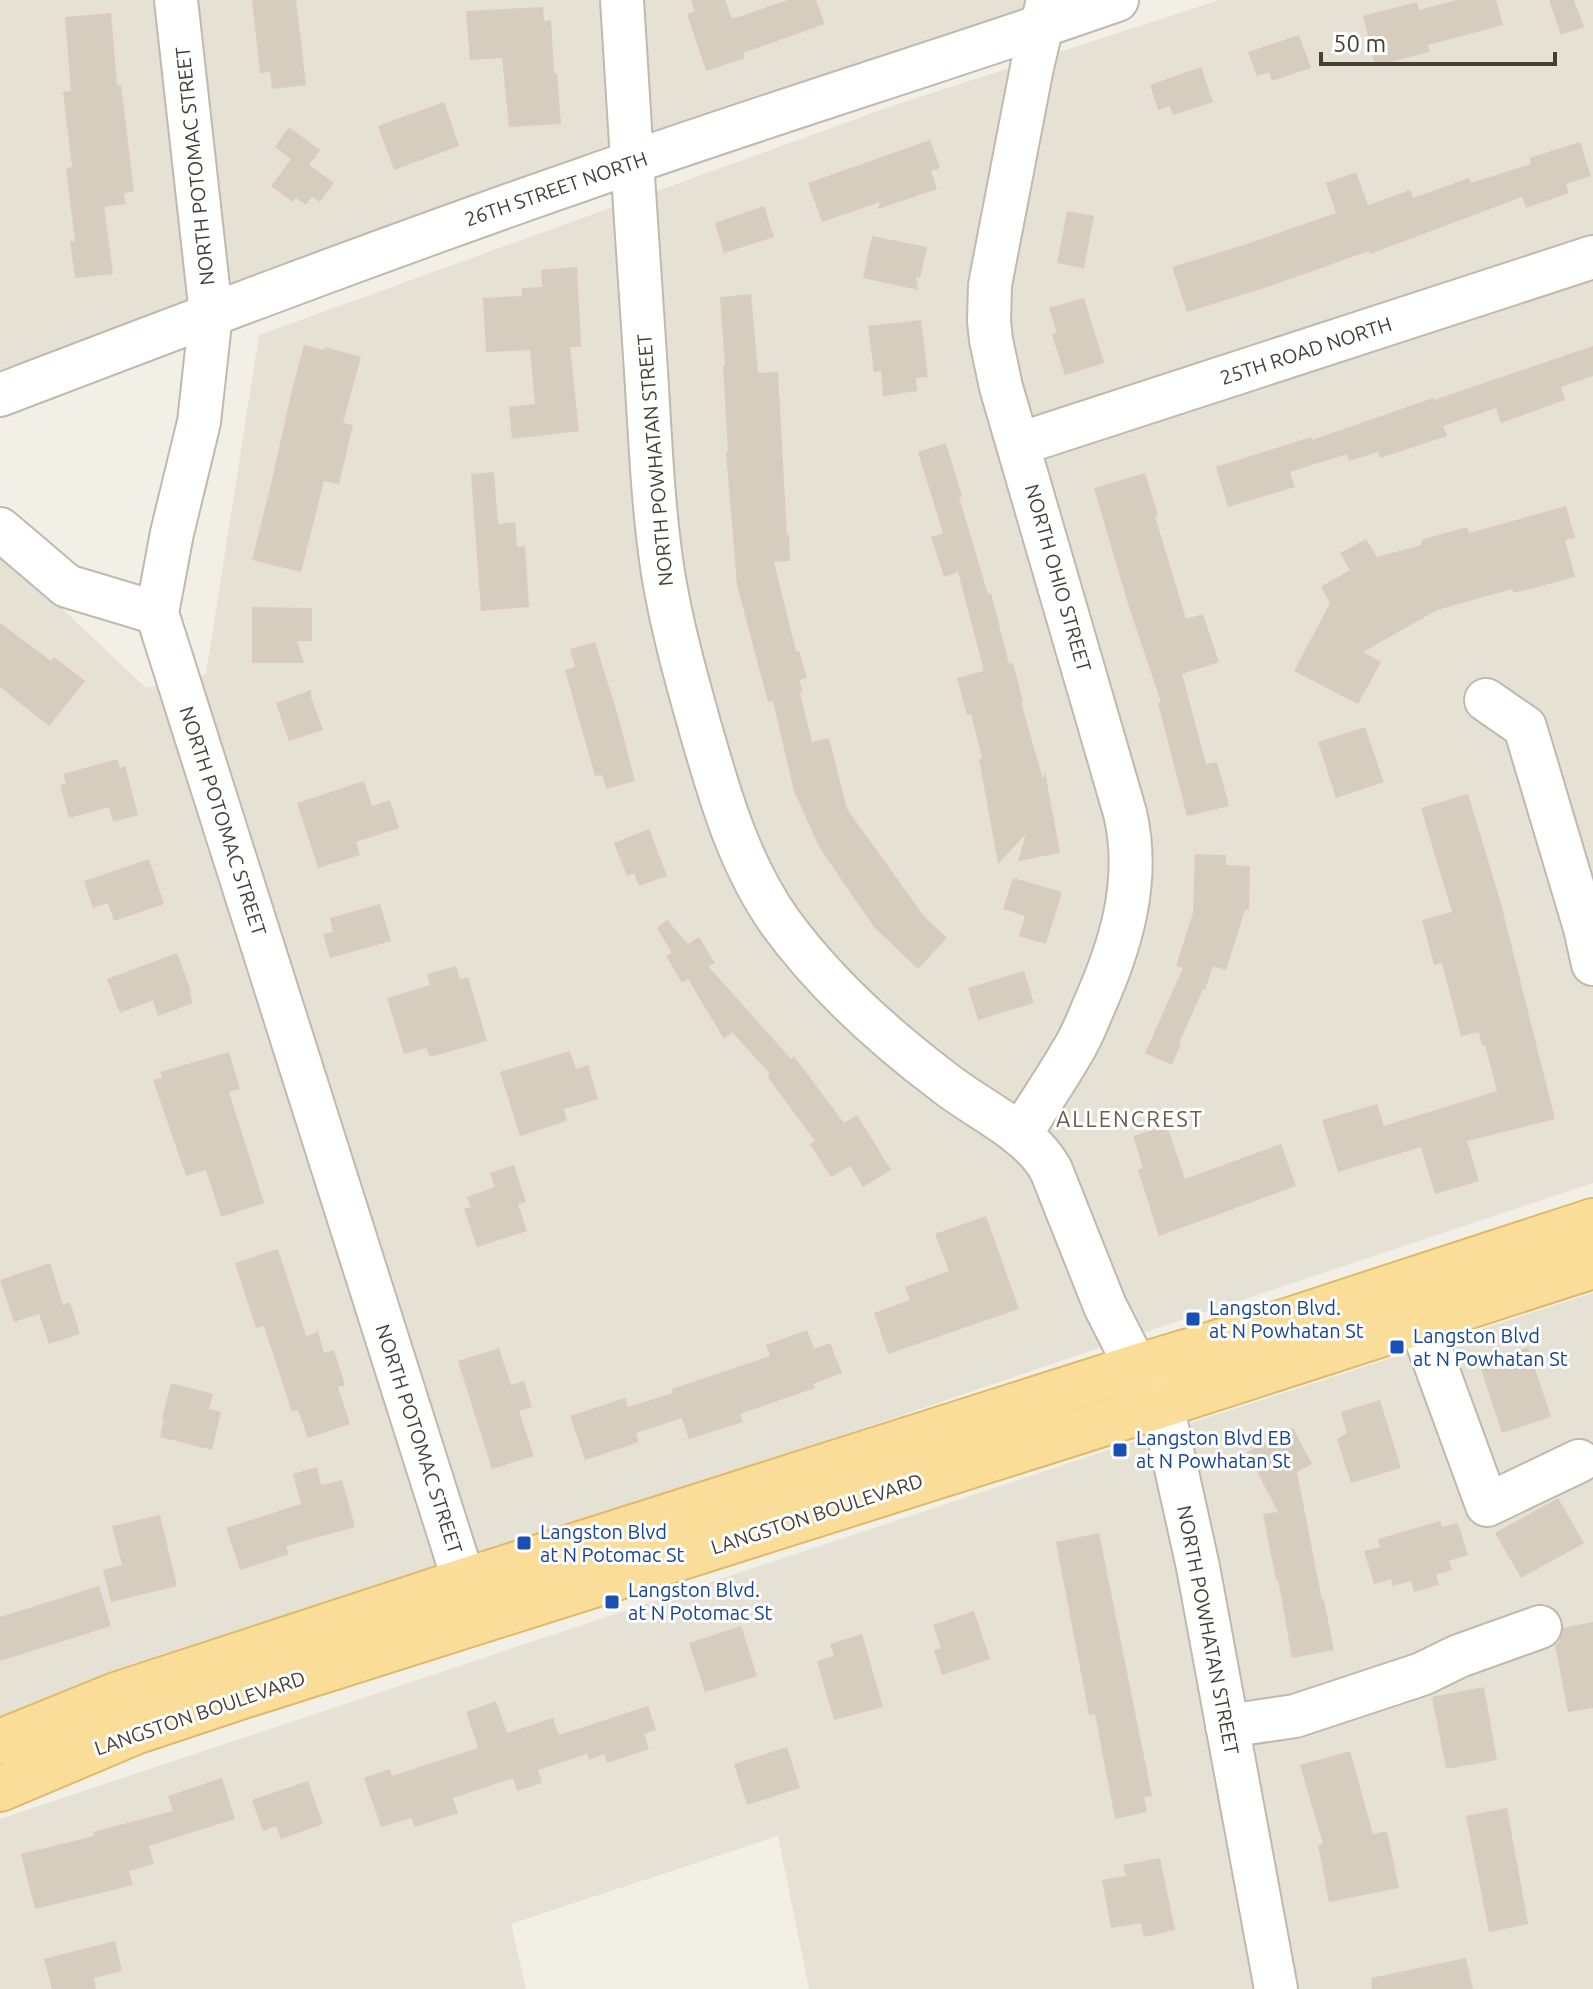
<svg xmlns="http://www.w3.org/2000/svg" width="1593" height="1989" viewBox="0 0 1593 1989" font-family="Ubuntu,sans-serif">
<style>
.residential{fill:#e6e1d5}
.building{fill:#d6cdbf}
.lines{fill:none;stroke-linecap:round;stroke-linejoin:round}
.minor-casing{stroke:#c0b9ac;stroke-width:46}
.major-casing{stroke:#deba69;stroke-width:48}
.minor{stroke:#fff;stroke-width:42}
.major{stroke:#f9dd99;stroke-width:44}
.transit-dot{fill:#1a4fb4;stroke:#fff;stroke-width:3}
.labels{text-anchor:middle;stroke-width:6;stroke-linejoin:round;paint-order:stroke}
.street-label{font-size:20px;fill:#453f36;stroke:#fff}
.transit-label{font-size:20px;fill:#164399;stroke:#fff;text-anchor:start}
.neighbourhood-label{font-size:22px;letter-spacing:2px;fill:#675d4e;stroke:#fff}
</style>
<rect width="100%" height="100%" fill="#f2efe6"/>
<g class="residential">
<polygon points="0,0 1055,0 0,377"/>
<polygon points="1220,0 1593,0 1593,1183 1161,1327 0,1722 0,550 146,688 206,674 259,335 895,105"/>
<polygon points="1593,1293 1593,1989 809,1989 778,1836 511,1924 526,1989 0,1989 0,1819 1147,1437"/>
</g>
<g class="building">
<polygon points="252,0 296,0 306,85 272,89 270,72 260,73"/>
<polygon points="691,0 725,0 732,19 788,0 816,0 825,24 743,53 745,58 706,71 687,14 695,11"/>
<polygon points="1457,0 1496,0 1503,25 1428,45 1430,52 1375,66 1363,16 1417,2 1419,10"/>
<polygon points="1549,0 1574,0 1584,27 1561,35"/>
<polygon points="543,7 544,21 551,20 554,73 557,73 561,124 509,127 502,58 470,60 466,11"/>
<polygon points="111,13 117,85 121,85 134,192 124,193 125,204 104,207 113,274 75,278 70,241 75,241 66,168 72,167 63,92 71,91 65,17"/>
<polygon points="1299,35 1311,68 1272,81 1269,72 1257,76 1248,52"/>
<polygon points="1201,67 1213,102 1173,115 1170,106 1158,110 1150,85"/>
<polygon points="444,102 459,146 394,170 378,126"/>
<polygon points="289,127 320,150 309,165 334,183 320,202 312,197 306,205 296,198 293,202 271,186 291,159 275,147"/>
<polygon points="930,140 940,168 931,171 937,189 878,209 880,202 822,222 808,183"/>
<polygon points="1580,142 1591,176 1566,184 1569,193 1526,208 1522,197 1370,254 1369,251 1270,286 1187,312 1172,267 1247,244 1336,213 1326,183 1356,172 1368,205 1410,190 1413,198 1469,178 1471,183 1531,164 1529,158"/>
<polygon points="764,206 774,237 724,253 715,223"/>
<polygon points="1067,211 1094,216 1084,268 1057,263"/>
<polygon points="872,236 927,247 920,278 916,276 918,290 863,278"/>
<polygon points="577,267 581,347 570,347 579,431 512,439 509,407 535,404 530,350 486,352 483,298 522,296 522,288 542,287 541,270"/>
<polygon points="751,294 758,373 778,372 787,535 789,535 790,561 774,562 796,651 799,651 807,678 799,680 803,692 800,693 812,742 829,738 847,809 923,915 947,938 918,969 874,927 819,847 794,791 773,701 768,702 737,585 726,452 728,452 723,366 725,366 720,297"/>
<polygon points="1084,298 1104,363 1065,375 1052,335 1057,333 1049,308"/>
<polygon points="921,320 928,377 916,378 917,391 883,396 881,371 874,372 868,326"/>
<polygon points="304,345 324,350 325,347 361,357 343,423 353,425 339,484 324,481 301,572 252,560 272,480 291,394"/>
<polygon points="1593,346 1593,376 1561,387 1565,400 1501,423 1496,408 1443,426 1447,436 1380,458 1378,452 1349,461 1347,454 1290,472 1295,487 1228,507 1216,467 1311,437 1312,440 1433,398 1434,400"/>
<polygon points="946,443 962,496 959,497 988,594 991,593 1009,664 1013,663 1023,701 1021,702 1043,779 1045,772 1060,853 1018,861 1026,834 998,864 979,759 982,758 971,714 967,715 957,678 984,671 958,572 944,577 931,537 943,533 918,452"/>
<polygon points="494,472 498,524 515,522 517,547 525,546 529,607 481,611 471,474"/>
<polygon points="1145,473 1158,515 1155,516 1186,619 1203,614 1219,662 1182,674 1206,764 1217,762 1229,806 1187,816 1158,703 1161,702 1129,607 1094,488"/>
<polygon points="1566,506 1575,538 1565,540 1575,577 1514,593 1512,589 1437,610 1363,652 1381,662 1358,704 1294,671 1330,603 1321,587 1350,570 1340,553 1366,539 1377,557 1422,545 1421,540 1467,527 1469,533"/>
<polygon points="252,607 312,608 312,641 297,641 304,663 252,663"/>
<polygon points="0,623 51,661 54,657 85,681 49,726 0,687"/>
<polygon points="595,642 618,716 635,781 606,789 602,775 595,776 565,670 575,667 570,649"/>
<polygon points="311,690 311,697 323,730 289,741 276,703"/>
<polygon points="1365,727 1384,782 1336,798 1318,742"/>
<polygon points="117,759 120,768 125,766 138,815 113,822 109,807 69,818 60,785 66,783 63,774"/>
<polygon points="364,781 372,806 390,800 399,828 356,842 360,855 318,868 297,803"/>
<polygon points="1468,794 1500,900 1555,1119 1467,1141 1479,1181 1435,1194 1421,1147 1338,1172 1322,1120 1377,1104 1384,1126 1497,1091 1485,1045 1482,1046 1479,1032 1461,1036 1442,963 1434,965 1422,920 1452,912 1421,808"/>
<polygon points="649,829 667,876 639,886 634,873 627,876 614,843"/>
<polygon points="1195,854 1226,855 1226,865 1250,866 1249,910 1245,910 1226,970 1213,966 1205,990 1203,989 1179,1043 1181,1044 1172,1065 1145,1053 1183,968 1176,966 1193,913"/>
<polygon points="149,859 164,904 114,921 108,903 93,908 84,881"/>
<polygon points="1013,878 1062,892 1046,944 1019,936 1025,916 1003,909"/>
<polygon points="380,904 391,941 330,958 323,934 333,932 330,918"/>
<polygon points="667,920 688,944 699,937 715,963 708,966 791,1059 794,1056 844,1123 857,1115 891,1170 863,1187 850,1166 831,1177 810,1144 815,1141 767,1076 770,1074 732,1032 724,1039 688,979 682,983 666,956 672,953 657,928"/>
<polygon points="177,953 191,991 189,991 193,1003 158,1016 153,1000 120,1013 107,979"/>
<polygon points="456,966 460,979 468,977 487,1041 430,1057 426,1048 404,1054 387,998 430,985 427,974"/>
<polygon points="1024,971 1034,1003 978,1020 968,988"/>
<polygon points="570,1051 576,1069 588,1065 598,1099 564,1109 567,1121 520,1136 500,1072"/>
<polygon points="229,1052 240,1089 229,1092 264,1203 221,1217 206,1170 186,1176 153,1080 162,1078 160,1072"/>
<polygon points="1167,1126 1185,1179 1281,1144 1296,1186 1159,1236 1138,1170 1143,1168 1133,1136"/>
<polygon points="514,1165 526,1202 518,1204 527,1231 477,1247 464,1209 471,1207 467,1197 495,1187 490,1173"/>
<polygon points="986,1216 1019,1309 888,1354 874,1313 910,1300 905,1287 949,1271 935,1234"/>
<polygon points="278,1249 306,1336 318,1332 324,1353 334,1350 345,1385 338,1387 350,1424 308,1438 298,1410 292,1412 264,1326 256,1328 235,1263"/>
<polygon points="50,1263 63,1305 70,1302 80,1334 49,1344 39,1314 14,1322 0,1280"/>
<polygon points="807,1330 814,1349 830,1343 842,1373 813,1384 815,1388 740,1414 743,1422 689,1439 682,1418 636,1433 639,1442 585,1460 570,1416 625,1398 628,1407 673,1393 672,1389 770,1356 766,1345"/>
<polygon points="1528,1347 1551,1417 1502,1433 1479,1363"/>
<polygon points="499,1348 511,1385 524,1381 532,1407 519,1411 534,1456 492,1469 458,1361"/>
<polygon points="171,1383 213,1394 209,1409 221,1412 212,1450 160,1437 164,1420 162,1419"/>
<polygon points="1380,1400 1401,1468 1351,1483 1337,1439 1347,1433 1341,1412"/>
<polygon points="1293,1428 1312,1464 1297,1472 1322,1600 1324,1600 1334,1650 1292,1658 1278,1579 1276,1580 1263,1514 1278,1512 1247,1452"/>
<polygon points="317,1467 321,1485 342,1480 355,1527 286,1546 289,1554 240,1570 226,1528 301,1504 293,1474"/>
<polygon points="1558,1498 1584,1543 1521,1578 1495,1533"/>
<polygon points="160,1515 177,1586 111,1602 103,1570 122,1565 112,1526"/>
<polygon points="1440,1521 1442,1527 1458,1523 1468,1555 1449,1561 1452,1570 1436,1575 1439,1585 1414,1592 1411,1581 1393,1586 1391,1579 1374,1584 1364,1551 1380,1547 1378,1539"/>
<polygon points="1099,1533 1152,1796 1144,1797 1147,1812 1115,1819 1095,1714 1089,1715 1056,1542"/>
<polygon points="99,1586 111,1626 0,1661 0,1617"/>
<polygon points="974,1611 990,1659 942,1675 934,1650 941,1648 933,1625"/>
<polygon points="1593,1622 1593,1708 1568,1712 1555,1645 1559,1642 1563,1628"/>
<polygon points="741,1626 757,1676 705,1692 689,1643"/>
<polygon points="862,1634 883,1707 834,1720 817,1661 834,1656 830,1644"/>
<polygon points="1484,1687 1497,1760 1446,1769 1432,1697"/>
<polygon points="496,1701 507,1733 553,1718 559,1735 648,1706 656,1730 644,1734 649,1749 607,1763 604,1754 589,1760 587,1754 538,1770 542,1783 517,1791 513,1778 453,1798 458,1813 415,1827 411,1818 381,1827 364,1778 390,1769 392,1776 478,1748 466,1712"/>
<polygon points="787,1747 800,1788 747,1805 734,1764"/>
<polygon points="1350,1751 1373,1834 1387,1831 1399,1888 1329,1902 1318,1845 1323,1844 1300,1765"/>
<polygon points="222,1778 235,1819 149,1846 154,1864 129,1871 133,1885 35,1909 21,1854 94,1836 93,1832 173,1811 168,1796"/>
<polygon points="308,1781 323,1824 281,1839 276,1826 263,1831 252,1800"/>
<polygon points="1507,1808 1528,1924 1489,1932 1466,1816"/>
<polygon points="1160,1858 1175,1930 1144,1937 1141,1923 1111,1928 1102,1880 1126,1876 1123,1865"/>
<polygon points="115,1941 122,1971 94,1978 96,1989 52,1989 44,1959"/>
<polygon points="1466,1958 1473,1989 1372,1989 1371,1978"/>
</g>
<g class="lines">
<g class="minor-casing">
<g id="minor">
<polyline points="176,0 211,314 199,422 172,533 157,613 475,1616"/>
<path d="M622,0c7,119 15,237 23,356 5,73 7,146 18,217 9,55 24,108 39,161 19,66 38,131 78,188 45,62 104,115 165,161 34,27 85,48 106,87l54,136 31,61 26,38 36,162 78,422"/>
<path d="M0,395c194,-74 388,-148 584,-216 177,-63 356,-117 533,-179"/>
<polyline points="1019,444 1593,257"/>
<polyline points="0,529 67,586 157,613"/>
<polyline points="1486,700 1525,727 1585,928 1593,964"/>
<path d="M1020,1135c17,-28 36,-55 52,-83 9,-14 15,-29 21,-44 28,-62 48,-128 32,-195l-124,-426 -10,-47 -2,-19 1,-36 42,-218 16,-67"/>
<polyline points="1420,1322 1487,1505 1579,1461"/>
<polyline points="1227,1726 1295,1716 1422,1674 1459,1656 1540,1627"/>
</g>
</g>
<g class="major-casing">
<g id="major">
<polyline points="0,1742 116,1695 464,1581 1136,1367 1265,1328 1593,1221"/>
<polyline points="0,1789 135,1732 246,1695 1162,1405 1593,1266"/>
</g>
</g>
<use href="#minor" class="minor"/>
<use href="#major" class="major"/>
</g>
<g class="transit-dot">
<rect x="1185" y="1311" width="16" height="16" rx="4"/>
<rect x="1389" y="1339" width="16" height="16" rx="4"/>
<rect x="1112" y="1442" width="16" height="16" rx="4"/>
<rect x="516" y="1535" width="16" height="16" rx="4"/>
<rect x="604" y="1594" width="16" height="16" rx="4"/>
</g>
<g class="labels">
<g class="street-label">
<text transform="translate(195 166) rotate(-96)" y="7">NORTH POTOMAC STREET</text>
<text transform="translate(556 189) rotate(-19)" y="7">26TH STREET NORTH</text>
<text transform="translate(1306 351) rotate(-18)" y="7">25TH ROAD NORTH</text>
<text transform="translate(655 460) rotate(-95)" y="7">NORTH POWHATAN STREET</text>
<text transform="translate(1058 578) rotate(74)" y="7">NORTH OHIO STREET</text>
<text transform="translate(223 821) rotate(72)" y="7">NORTH POTOMAC STREET</text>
<text transform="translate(419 1439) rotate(72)" y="7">NORTH POTOMAC STREET</text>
<text transform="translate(817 1514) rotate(-18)" y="7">LANGSTON BOULEVARD</text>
<text transform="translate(1208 1630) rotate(79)" y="7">NORTH POWHATAN STREET</text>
<text transform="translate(200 1713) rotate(-19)" y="7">LANGSTON BOULEVARD</text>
</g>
<g class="transit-label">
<text x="1209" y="1315">Langston Blvd.<tspan x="1209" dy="23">at N Powhatan St</tspan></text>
<text x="1413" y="1343">Langston Blvd<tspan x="1413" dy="23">at N Powhatan St</tspan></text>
<text x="1136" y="1445">Langston Blvd EB<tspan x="1136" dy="23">at N Powhatan St</tspan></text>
<text x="540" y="1539">Langston Blvd<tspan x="540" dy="23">at N Potomac St</tspan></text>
<text x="628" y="1597">Langston Blvd.<tspan x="628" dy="23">at N Potomac St</tspan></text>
</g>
<g class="neighbourhood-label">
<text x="1130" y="1127">ALLENCREST</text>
</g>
</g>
<path d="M1321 52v12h234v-12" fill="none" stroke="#453f36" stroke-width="4"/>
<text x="1333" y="52" font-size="24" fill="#453f36" stroke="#ffffff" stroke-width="6" paint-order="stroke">50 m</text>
</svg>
